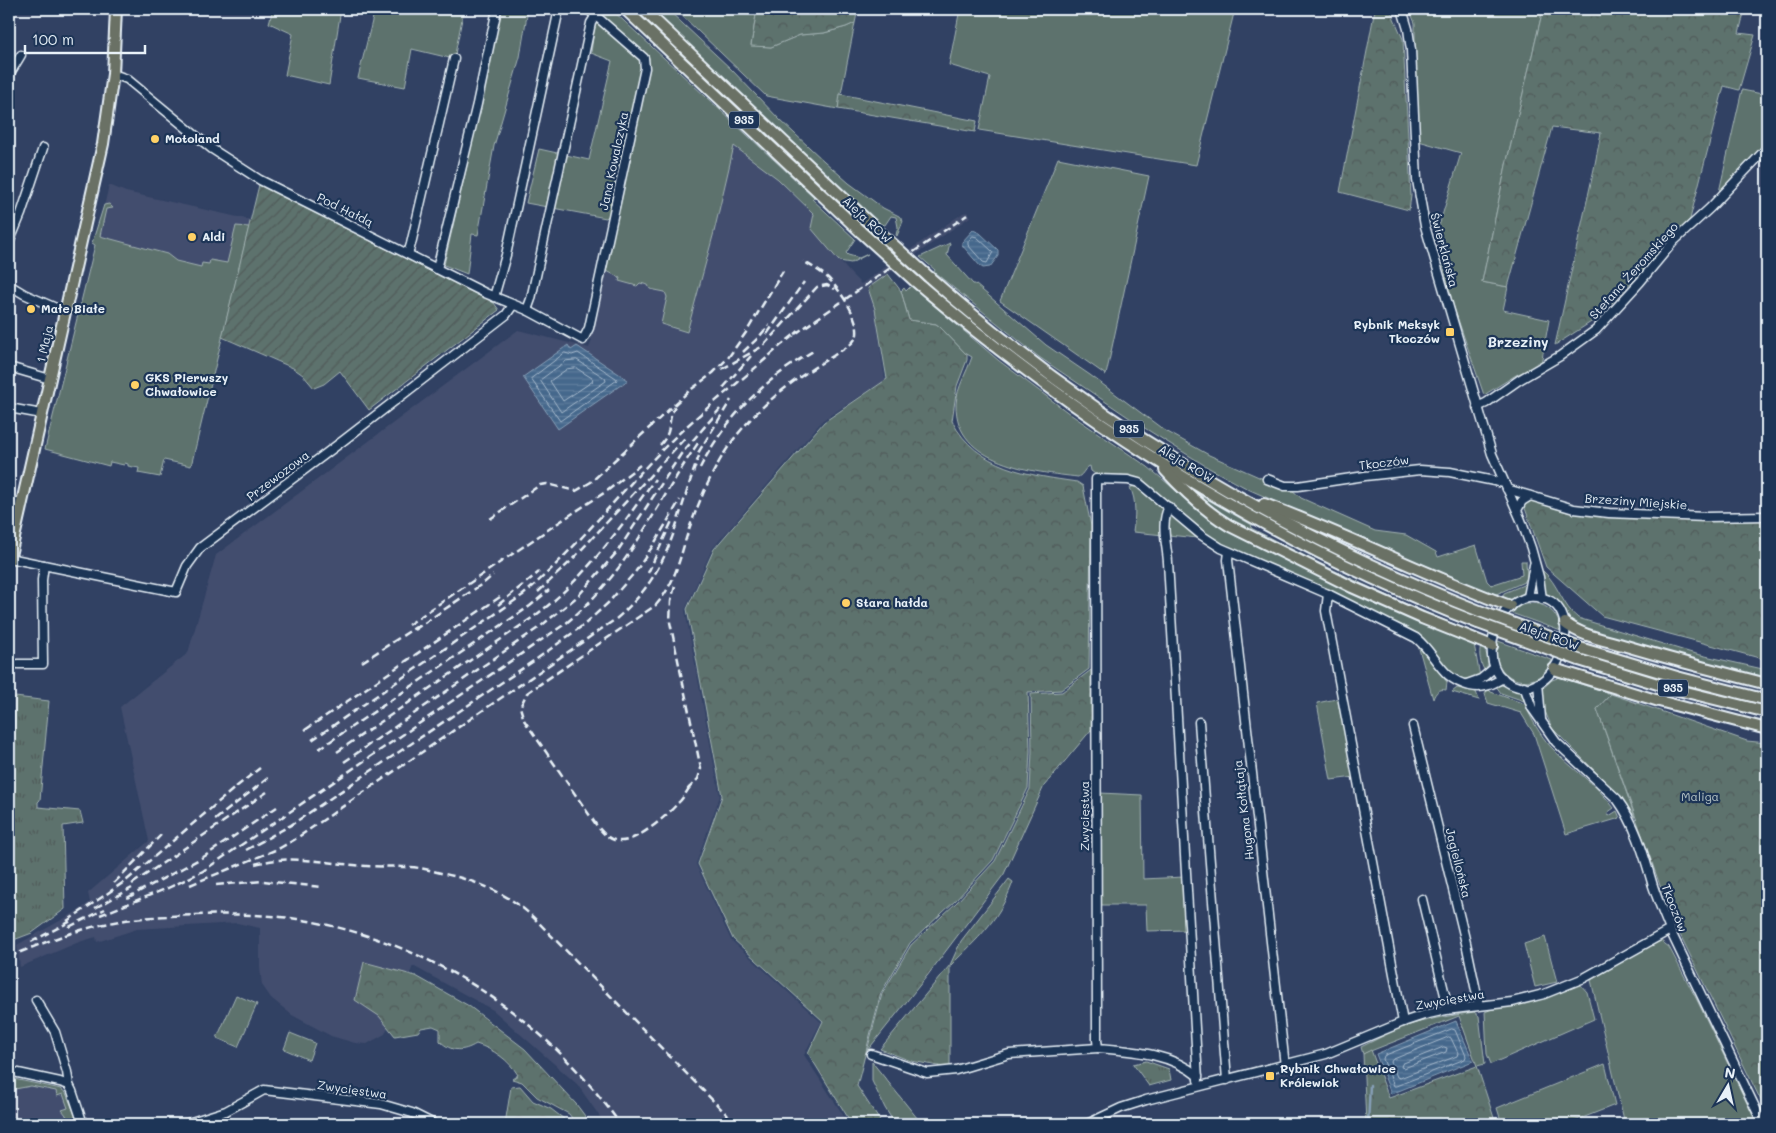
<svg xmlns="http://www.w3.org/2000/svg" width="1776" height="1133" viewBox="0 0 1776 1133" font-family="Mali,sans-serif">
<style>
.built{fill:#424d6e}
.grass{fill:#5d726d;stroke:#a2b2b2}
.forest{fill:url(#forest-crowns);stroke:#a2b2b2}
.park{fill:url(#park-tufts);stroke:#a2b2b2}
.garden{fill:url(#garden-furrows);stroke:#a2b2b2}
.water{fill:url(#water-rules);stroke:#869fb7}
.lines{fill:none;stroke-linecap:round;stroke-linejoin:round}
.shore{stroke:#a7bacd;stroke-width:1}
.stream{stroke:#869fb7;stroke-width:2.5}
.minor-casing{stroke:#e8f1f8;stroke-width:11}
.major-casing{stroke:#e8f1f8;stroke-width:14}
.minor{stroke:#1d3557;stroke-width:8}
.major{stroke:#6b7165;stroke-width:10}
.rail{stroke:#e8f1f8;stroke-width:2.5;stroke-dasharray:8 4;stroke-linecap:butt}
.major-bridge-casing{stroke:#e8f1f8;stroke-width:14;stroke-linecap:butt}
.major-bridge{stroke:#6b7165;stroke-width:10}
.poi-dot{fill:#ffd166;stroke:#1d3557;stroke-width:2}
.labels{text-anchor:middle;stroke-width:4.5;stroke-linejoin:round;paint-order:stroke}
.shield{fill:#1d3557;stroke:#abb9c8;stroke-width:1}
.shield-label{font-size:11px;font-weight:bold;fill:#e8f1f8}
.poi-label{font-size:12px;font-weight:bold;fill:#e8f1f8;stroke:#1d3557;text-anchor:start}
.street-label{font-size:12px;fill:#e8f1f8;stroke:#1d3557}
.park-label{font-size:12px;fill:#b7c5c7;stroke:#1d3557}
.neighbourhood-label{font-size:14px;font-weight:bold;fill:#e8f1f8;stroke:#1d3557}
</style>
<defs>
<pattern id="forest-crowns" width="20" height="18" patternUnits="userSpaceOnUse" patternTransform="scale(1.25)"><rect width="20" height="18" fill="#5d726d"/><path d="M2 6a3 3 0 1 1 6 0M12 15a3 3 0 1 1 6 0" fill="none" stroke="#505b5a"/></pattern>
<pattern id="park-tufts" width="24" height="20" patternUnits="userSpaceOnUse" patternTransform="scale(1.25)"><rect width="24" height="20" fill="#5d726d"/><path d="M3 7l-1-3M5 7V3M7 7l1-3M15 17l-1-3M17 17v-4M19 17l1-3" fill="none" stroke="#505b5a"/></pattern>
<pattern id="garden-furrows" width="10" height="10" patternUnits="userSpaceOnUse" patternTransform="scale(1.25)"><rect width="10" height="10" fill="#5d726d"/><path d="M-1 1l2-2M0 10L10 0M9 11l2-2" fill="none" stroke="#505b5a"/></pattern>
<pattern id="water-rules" width="6" height="5" patternUnits="userSpaceOnUse" patternTransform="scale(1.25)"><rect width="6" height="5" fill="#45688c"/><path d="M0 2.5h6" fill="none" stroke="#607e9d"/></pattern>
</defs>
<rect width="100%" height="100%" fill="#314163"/>
<filter id="ink" filterUnits="userSpaceOnUse"><feTurbulence type="fractalNoise" baseFrequency=".02" numOctaves="2"/><feDisplacementMap in="SourceGraphic" scale="10" xChannelSelector="R" yChannelSelector="G"/><feConvolveMatrix kernelMatrix="1 2 1 2 8 2 1 2 1" color-interpolation-filters="sRGB"/></filter>
<g filter="url(#ink)">
<g class="built">
<polygon points="734,146 778,179 814,215 811,228 851,274 861,284 963,213 967,212 970,217 868,288 875,309 885,380 823,420 712,549 685,610 720,796 696,864 731,940 821,1022 804,1055 849,1124 605,1124 577,1084 493,1010 413,966 385,1034 367,1044 355,1043 331,1036 292,1015 271,998 262,985 260,968 260,928 237,923 137,929 97,942 96,937 79,942 20,967 17,945 81,909 90,902 88,893 149,841 120,707 188,653 216,555 518,330 589,348 592,340 590,339 599,299 601,297 603,288 602,285 605,270 621,278 649,285 650,289 665,292 687,332 714,232"/>
<polygon points="109,185 126,192 251,220 236,282 95,245"/>
<polygon points="9,1078 61,1090 79,1124 9,1124"/>
</g>
<g class="grass">
<polygon points="273,9 341,9 329,85 285,75 293,34 269,23"/>
<polygon points="375,9 464,9 454,59 412,49 405,87 358,78"/>
<polygon points="499,9 528,9 520,57 494,146 478,235 472,234 467,274 444,265 472,143"/>
<polygon points="592,9 611,9 814,197 812,199 855,239 846,253 848,255 859,258 868,254 851,263 839,261 811,228 814,214 778,179 734,146 714,232 687,332 661,324 667,297 665,292 650,289 648,285 640,283 637,286 619,281 620,278 605,270 618,208 606,218 526,203 539,149 589,160 612,61 591,53 596,15 648,64 649,58"/>
<polygon points="631,9 634,9 791,156 789,158"/>
<polygon points="651,9 667,9 731,69 780,120 824,161 849,183 883,208 899,216 903,221 897,236 896,235 898,227 896,217 891,216 885,225 883,224 882,225"/>
<polygon points="675,9 757,9 751,45 771,47 800,35 824,33 846,27 855,23 838,109 766,96"/>
<polygon points="960,9 1235,9 1196,165 979,130 990,77 949,65"/>
<polygon points="1409,9 1543,9 1506,165 1482,282 1508,287 1503,310 1549,320 1541,364 1516,375 1484,395 1453,305 1436,236 1461,153 1415,140 1415,23"/>
<polygon points="1742,90 1767,95 1767,141 1719,192"/>
<polygon points="1058,158 1149,176 1106,375 1000,301"/>
<polygon points="831,194 880,239 878,241 830,196"/>
<polygon points="109,204 113,208 106,209 100,236 167,254 176,261 201,267 202,263 209,264 210,260 227,263 236,226 249,227 191,466 164,460 160,477 138,473 139,468 128,466 128,464 125,463 124,465 110,462 109,466 45,449 95,245 92,243 104,205"/>
<polygon points="950,243 947,255 973,284 975,284 1046,345 1090,375 1164,430 1209,455 1277,485 1290,488 1301,498 1375,531 1406,535 1436,552 1438,557 1476,545 1487,581 1491,585 1522,575 1521,561 1526,561 1527,578 1524,582 1494,595 1313,518 1250,490 1209,468 1143,427 1039,357 934,272 935,270 920,257"/>
<path d="M915,271l95,79 296,188 71,35 103,43 -1,2c-45,-19 -91,-37 -135,-59 -156,-77 -300,-173 -431,-287z"/>
<path d="M911,286l87,74 72,54 78,53 51,43 20,14 255,120 6,33c-36,11 -39,-28 -63,-44 -16,-10 -36,-15 -52,-23 -15,-7 -29,-16 -44,-23 -12,-6 -26,-10 -39,-15 -21,-7 -43,-18 -62,-29 -31,-19 -65,-62 -99,-68 -9,4 -22,3 -30,-4l-1,-5c-6,2 -6,8 -12,11 -43,-5 -123,-12 -122,-73 1,-17 11,-32 16,-47l-7,-4 -25,-26 -4,-3 -27,-4 -8,-29 3,-3 2,3z"/>
<path d="M1134,486c9,4 25,13 29,23 2,7 1,18 1,26l-31,-3c2,-14 4,-32 -3,-44z"/>
<path d="M1186,487l66,38 -1,3c74,39 148,75 226,105l-1,3 -99,-41 -154,-77z"/>
<path d="M1170,515c4,2 23,18 28,23l-30,-3 -1,-14z"/>
<polygon points="1303,523 1489,602 1488,604 1400,568 1339,538 1338,540"/>
<path d="M1543,571c15,12 19,35 35,47l114,35 75,17v10l-116,-30 -78,-25 -5,-5 -8,-14 -15,-13 -3,-19z"/>
<path d="M1528,583c-3,13 -13,18 -26,16l2,-6z"/>
<path d="M1534,603c15,2 25,12 27,28l-50,-18 10,-8z"/>
<path d="M1498,641l54,19c-15,38 -66,19 -54,-19z"/>
<path d="M1418,645l29,37 -1,8c-7,-2 -11,3 -13,9z"/>
<path d="M1481,647c8,7 9,15 4,24 -4,-5 -7,-18 -4,-24z"/>
<polygon points="1560,677 1611,694 1597,709 1635,817 1620,796 1552,728 1542,704 1542,689 1552,680"/>
<path d="M1504,685c10,4 18,6 23,17l-26,-9 -5,-7z"/>
<polygon points="1457,688 1476,692 1479,700 1452,692"/>
<path d="M1488,689l3,3 34,12c6,15 15,31 26,43 20,22 46,37 63,61l-7,5 2,3 8,-5 3,7 -54,16 -32,-100 -13,-21 -33,-10 -3,-9z"/>
<polygon points="1341,698 1355,777 1331,780 1317,703"/>
<polygon points="1100,793 1142,795 1143,879 1184,877 1187,930 1147,931 1146,905 1101,905"/>
<polygon points="1545,937 1557,982 1535,987 1524,944"/>
<polygon points="1661,941 1669,947 1697,1000 1757,1124 1625,1124 1591,980 1653,944"/>
<polygon points="1580,984 1587,992 1594,1019 1491,1064 1487,1054 1485,1012 1492,1009 1535,1000"/>
<polygon points="236,995 257,1004 238,1047 217,1038"/>
<polygon points="1474,1012 1479,1016 1485,1064 1477,1066 1459,1016 1363,1054 1361,1047 1403,1026 1437,1018"/>
<polygon points="290,1033 315,1043 309,1060 284,1049"/>
<polygon points="872,1062 922,1124 895,1124 885,1108 872,1081"/>
<polygon points="1605,1064 1615,1105 1567,1124 1502,1124 1497,1108"/>
<polygon points="9,1078 61,1089 66,1093 79,1124 68,1124 66,1115 62,1110 68,1108 63,1094 57,1096 56,1091 31,1086 15,1089 13,1083 9,1084"/>
</g>
<g class="forest">
<polygon points="757,9 858,9 855,23 846,27 824,33 800,35 771,47 751,46"/>
<polygon points="1375,9 1390,9 1403,39 1411,196 1409,210 1340,192"/>
<polygon points="1543,9 1745,9 1739,33 1755,35 1739,90 1724,86 1690,219 1599,317 1555,345 1594,169 1601,133 1552,127 1508,287 1482,282 1506,165"/>
<polygon points="840,94 977,121 975,132 838,109"/>
<path d="M888,274l13,17 8,29 27,4 4,3 27,28v5l-10,26 -5,35c25,48 77,54 125,61l6,4 8,40 -2,143 -28,21 -33,2 2,59 -2,37 -35,72 -37,40 -46,43 -29,50 -24,93 25,38h-30l-44,-71 15,-32 -90,-82 -35,-75 24,-68 -35,-187 27,-60 110,-127 63,-43 -12,-70 -7,-21z"/>
<polygon points="1521,497 1601,512 1767,516 1767,660 1602,616 1546,567"/>
<polygon points="1091,670 1091,730 1044,786 1004,874 927,976 867,1051 882,994 911,945 957,902 995,861 1030,789 1032,752 1031,694 1062,692"/>
<polygon points="1611,694 1747,741 1767,743 1767,1113 1671,916 1597,709"/>
<path d="M1009,879l4,3c-14,39 -35,56 -63,84v102l-39,-7 -31,-12 70,-84 11,-24z"/>
<path d="M364,962l52,14 53,30 56,43 51,55 15,20h-15l-7,-10 -32,-17 -15,-15 -10,-3 6,-4c-9,-15 -25,-26 -42,-31 -13,8 -25,8 -36,-3v-12l-7,-3 -12,2 -3,4 -23,4 -16,-20 -24,-16z"/>
<polygon points="1371,1050 1389,1098 1477,1066 1496,1124 1366,1124 1363,1054"/>
<polygon points="520,1086 533,1101 551,1109 564,1119 550,1124 505,1124 511,1087"/>
</g>
<g class="park">
<polygon points="15,697 49,701 40,800 38,802 38,807 80,811 83,823 63,826 65,909 32,933 11,941"/>
<polygon points="1146,1061 1169,1069 1171,1080 1149,1086 1133,1064"/>
</g>
<polygon class="garden" points="259,185 494,303 499,310 369,410 340,371 324,384 314,388 303,375 293,368 222,337"/>
<g class="water">
<polygon points="973,230 980,233 998,250 998,256 990,267 983,268 980,266 962,245 962,242"/>
<polygon points="568,345 571,350 577,346 628,380 558,429 523,377"/>
<polygon points="1456,1021 1473,1061 1391,1094 1376,1054"/>
</g>
<g class="lines">
<g class="shore">
<polygon points="973,236 977,237 993,252 987,263 983,262 968,245 968,242"/>
<polygon points="565,353 572,355 578,353 616,378 617,380 560,421 531,379"/>
<polygon points="577,360 605,378 606,381 561,412 540,380 566,361"/>
<polygon points="576,368 592,378 593,381 563,401 550,381 567,369"/>
<polygon points="1452,1029 1455,1030 1466,1056 1465,1059 1396,1086 1394,1086 1383,1059 1384,1056"/>
<polygon points="1449,1037 1451,1038 1458,1053 1457,1056 1400,1078 1397,1077 1391,1062 1392,1060"/>
<polygon points="1444,1047 1447,1048 1446,1052 1404,1068 1401,1067 1402,1064"/>
</g>
<polyline class="stream" points="1368,1124 1370,1085"/>
<g class="minor-casing">
<g id="minor">
<polyline points="1402,9 1408,29 1411,50 1417,180 1425,226 1492,454 1521,520 1531,548 1539,577 1542,599"/>
<polyline points="113,74 127,79 212,149 260,180 485,293 527,310 583,340 589,328 645,68 644,58 588,9"/>
<polyline points="9,75 21,55"/>
<polyline points="9,243 21,214 43,148"/>
<polyline points="408,254 411,244 454,59"/>
<polyline points="437,269 477,104 497,9"/>
<polyline points="9,285 24,294 65,312"/>
<polyline points="494,297 506,255 559,9"/>
<polyline points="527,310 531,299 591,23 596,15"/>
<polyline points="9,367 50,379"/>
<polyline points="1477,407 1486,403 1519,380 1560,356 1596,330 1640,282 1674,241 1710,208 1767,148"/>
<polyline points="9,408 42,414"/>
<polyline points="1267,479 1285,486 1298,486 1365,476 1420,470 1450,472 1504,483"/>
<polyline points="1507,489 1574,509 1609,513 1706,517 1767,516"/>
<polyline points="9,500 21,505"/>
<path d="M1169,507c-9,16 -2,38 -1,55l30,518"/>
<polyline points="1517,510 1522,501 1530,496"/>
<polyline points="1229,552 1228,560 1285,1066"/>
<polyline points="9,558 176,592 187,566 200,548 344,440 506,315 513,305"/>
<polyline points="1328,594 1326,611 1403,1022"/>
<path d="M1528,597c72,-5 26,126 -26,81 -19,-17 -9,-58 9,-72 5,-5 11,-7 17,-9z"/>
<polyline points="1528,597 1534,565"/>
<polyline points="18,664 43,664 42,580 44,565"/>
<polyline points="1538,683 1541,719"/>
<polyline points="1467,684 1481,679 1494,668"/>
<path d="M1524,686l8,22 24,34 61,57c19,26 27,56 36,87 5,15 11,29 17,44l93,194"/>
<polyline points="1199,722 1227,1080"/>
<polyline points="1413,726 1466,943 1479,1005"/>
<polyline points="1422,899 1445,995 1446,1010"/>
<polyline points="36,1000 55,1032 67,1072 69,1085 72,1091 83,1124"/>
<polyline points="871,1054 927,1073 956,1070 1009,1054 1098,1048"/>
<polyline points="9,1071 60,1082 69,1085"/>
<path d="M1198,1076c-28,-23 -66,-25 -100,-28l-1,-8 -1,-561 32,1 11,3 62,52 20,13 107,46 88,44c21,17 24,41 54,48 13,3 21,-1 33,-8"/>
<polyline points="185,1124 226,1111 264,1090 381,1104 412,1113 434,1124"/>
<polyline points="1087,1124 1121,1108 1146,1100 1326,1054 1403,1022 1424,1015 1446,1010 1512,1002 1544,994 1584,978 1670,930"/>
</g>
</g>
<g class="major-casing">
<g id="major">
<polyline points="625,9 861,232"/>
<polyline points="643,9 877,230"/>
<path d="M929,277c161,143 353,257 553,335"/>
<path d="M915,281c168,144 357,262 563,342"/>
<path d="M1165,470c20,22 40,41 65,56l122,61 70,31 70,28"/>
<path d="M1264,504c83,30 162,72 246,102"/>
<polyline points="9,560 103,144 113,74 116,9"/>
<path d="M1565,623c16,13 41,17 61,23 47,14 94,26 141,38"/>
<polyline points="1583,649 1677,677 1767,700"/>
<polyline points="1579,660 1674,689 1767,712"/>
<polyline points="1554,669 1659,701 1767,729"/>
</g>
</g>
<use href="#minor" class="minor"/>
<use href="#major" class="major"/>
<g class="rail">
<polyline points="767,334 804,282"/>
<polyline points="795,334 967,215"/>
<polyline points="743,352 759,337 769,325"/>
<polyline points="722,369 763,346 817,287 827,285 835,289"/>
<polyline points="723,388 751,356"/>
<path d="M660,445c14,-15 6,-24 15,-38"/>
<polyline points="698,453 731,400"/>
<path d="M700,468c25,-50 66,-90 115,-118"/>
<polyline points="490,519 540,485 547,484 576,491 591,482 689,391 713,373 728,358 747,331 783,271"/>
<polyline points="648,573 672,521"/>
<polyline points="675,586 671,601 670,622 701,769 698,779 686,791"/>
<polyline points="538,592 570,562 685,438"/>
<polyline points="498,605 539,572"/>
<polyline points="408,625 558,523 607,491 640,465"/>
<polyline points="414,630 485,582 493,575"/>
<polyline points="362,662 419,625"/>
<polyline points="305,730 503,595"/>
<path d="M312,740l211,-145c51,-44 93,-98 140,-146 36,-37 79,-68 117,-103l19,-15"/>
<polyline points="319,749 530,606 549,590"/>
<path d="M337,752l192,-132c53,-37 89,-89 126,-141"/>
<polyline points="344,762 541,626 578,596 617,552 681,454 720,409"/>
<path d="M690,787c-4,5 -7,12 -12,16 -10,12 -42,40 -59,38 -10,-1 -16,-8 -22,-15l-73,-106 -4,-13 7,-14 129,-88c20,-22 24,-49 33,-76 13,-35 28,-71 53,-100 25,-30 57,-53 91,-73 8,-6 22,-11 24,-22 2,-17 -18,-45 -29,-56 -8,-7 -17,-12 -25,-17"/>
<polyline points="215,820 268,778"/>
<polyline points="246,850 291,825 538,658 585,624 608,603 636,571 654,544 680,500"/>
<path d="M255,864c33,-9 65,-2 99,1 18,2 36,1 53,2 13,0 26,4 38,7 35,8 65,20 91,46l200,204"/>
<polyline points="114,883 161,835"/>
<polyline points="132,884 267,792"/>
<path d="M190,885l90,-37 14,-8 322,-221c58,-50 58,-98 83,-163"/>
<polyline points="216,885 263,881 322,887"/>
<polyline points="127,898 205,856 277,807"/>
<polyline points="95,908 132,888"/>
<path d="M100,915l68,-27 35,-17 362,-247c64,-52 88,-115 133,-181"/>
<polyline points="67,921 127,880 236,787 260,768"/>
<polyline points="69,927 105,909"/>
<polyline points="31,942 73,920"/>
<path d="M9,957c31,-13 63,-26 96,-33 30,-7 60,-8 90,-9 32,-1 63,-1 95,3 134,19 253,96 330,206"/>
</g>
<g class="major-bridge-casing">
<g id="major-bridge">
<polyline points="877,230 929,277"/>
<polyline points="861,232 915,281"/>
<polyline points="1482,612 1583,649"/>
<polyline points="1478,623 1579,660"/>
</g>
</g>
<use href="#major-bridge" class="major-bridge"/>
</g>
</g>
<g class="poi-dot">
<circle cx="155" cy="139" r="5"/>
<circle cx="192" cy="237" r="5"/>
<circle cx="31" cy="309" r="5"/>
<rect x="1445" y="327" width="10" height="10" rx="2.5"/>
<circle cx="135" cy="385" r="5"/>
<circle cx="846" cy="603" r="5"/>
<rect x="1265" y="1071" width="10" height="10" rx="2.5"/>
</g>
<g class="labels">
<g class="shield">
<rect x="729" y="111.5" width="30" height="17" rx="4"/>
<rect x="1114" y="420.5" width="30" height="17" rx="4"/>
<rect x="1658" y="679.5" width="30" height="17" rx="4"/>
</g>
<g class="shield-label">
<text x="744" y="124">935</text>
<text x="1129" y="433">935</text>
<text x="1673" y="692">935</text>
</g>
<g class="poi-label">
<text x="165" y="143">Motoland</text>
<text x="202" y="241">Aldi</text>
<text x="41" y="313">Małe Białe</text>
<text x="1440" y="329" text-anchor="end">Rybnik Meksyk<tspan x="1440" dy="14">Tkoczów</tspan></text>
<text x="145" y="382">GKS Pierwszy<tspan x="145" dy="14">Chwałowice</tspan></text>
<text x="856" y="607">Stara hałda</text>
<text x="1280" y="1073">Rybnik Chwałowice<tspan x="1280" dy="14">Królewiok</tspan></text>
</g>
<g class="street-label">
<text transform="translate(614 161) rotate(-78)" y="4">Jana Kowalczyka</text>
<text transform="translate(345 210) rotate(26)" y="4">Pod Hałdą</text>
<text transform="translate(867 220) rotate(43)" y="4">Aleja ROW</text>
<text transform="translate(1444 250) rotate(75)" y="4">Świerklańska</text>
<text transform="translate(1634 271) rotate(-48)" y="4">Stefana Żeromskiego</text>
<text transform="translate(45 344) rotate(-77)" y="4">1 Maja</text>
<text transform="translate(1384 463) rotate(-7)" y="4">Tkoczów</text>
<text transform="translate(1186 464) rotate(31)" y="4">Aleja ROW</text>
<text transform="translate(278 476) rotate(-37)" y="4">Przewozowa</text>
<text transform="translate(1636 502) rotate(4)" y="4">Brzeziny Miejskie</text>
<text transform="translate(1549 636) rotate(20)" y="4">Aleja ROW</text>
<text transform="translate(1244 810) rotate(-97)" y="4">Hugona Kołłątaja</text>
<text transform="translate(1085 816) rotate(-90)" y="4">Zwycięstwa</text>
<text transform="translate(1458 863) rotate(76)" y="4">Jagiellońska</text>
<text transform="translate(1674 908) rotate(69)" y="4">Tkoczów</text>
<text transform="translate(1450 1000) rotate(-10)" y="4">Zwycięstwa</text>
<text transform="translate(352 1090) rotate(8)" y="4">Zwycięstwa</text>
</g>
<g class="park-label">
<text x="1700" y="801">Maliga</text>
</g>
<g class="neighbourhood-label">
<text x="1518" y="347">Brzeziny</text>
</g>
</g>
<rect width="1776" height="1133" fill="none" stroke="#1d3557" stroke-width="30"/>
<rect x="15" y="15" width="1746" height="1103" fill="none" stroke="#e8f1f8" stroke-width="2" filter="url(#ink)"/>
<g transform="translate(1728 1086) rotate(9)" stroke="#1d3557" stroke-width="4" paint-order="stroke">
<path d="M0-4L9 19L0 12L-9 19Z" fill="#e8f1f8"/>
<text y="-8" font-size="14" font-weight="bold" text-anchor="middle" fill="#e8f1f8">N</text>
</g>
<path d="M25 45v8h120v-8" fill="none" stroke="#e8f1f8" stroke-width="2.5"/>
<text x="32" y="45" font-size="15" fill="#e8f1f8" stroke="#1d3557" stroke-width="4" paint-order="stroke">100 m</text>
</svg>
